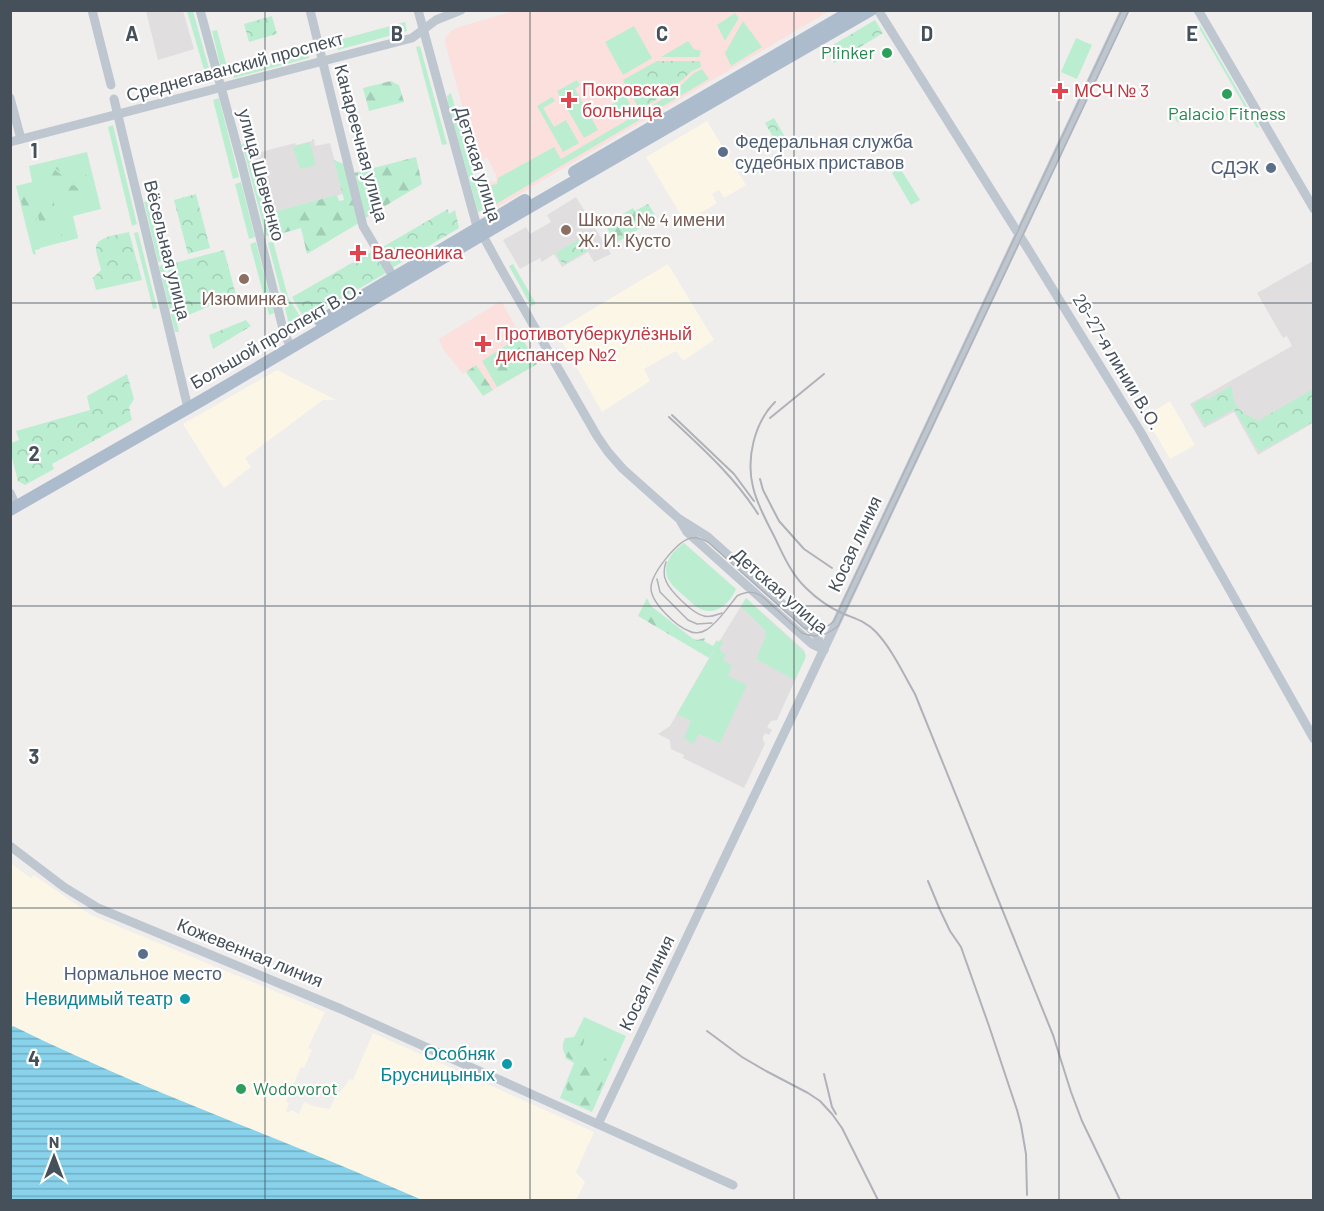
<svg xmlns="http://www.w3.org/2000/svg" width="1324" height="1211" viewBox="0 0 1324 1211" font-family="Barlow,sans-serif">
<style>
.commercial{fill:#fcf6e6}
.education{fill:#e1dedf}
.medical{fill:#fbe0dd}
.green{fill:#bbeed1}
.forest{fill:url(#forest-firs)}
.park{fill:url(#park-crowns)}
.water{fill:url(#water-rules)}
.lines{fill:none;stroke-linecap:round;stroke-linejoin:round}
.minor{stroke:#bec7d0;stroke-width:9}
.major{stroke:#adbccd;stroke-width:12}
.tram{stroke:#afb2b8;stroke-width:1.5}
.rail{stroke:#afb2b8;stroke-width:2}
.grid{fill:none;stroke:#46505b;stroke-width:1.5;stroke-opacity:0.55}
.leisure-dot{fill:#2e9e5b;stroke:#fff;stroke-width:2}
.health-dot{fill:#e0444e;stroke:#fff;stroke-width:2}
.service-dot{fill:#5c6f8a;stroke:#fff;stroke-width:2}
.education-dot{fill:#8d6e63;stroke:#fff;stroke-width:2}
.culture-dot{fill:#0f9aa8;stroke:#fff;stroke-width:2}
.labels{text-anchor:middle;stroke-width:4.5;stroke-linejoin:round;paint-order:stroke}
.leisure-label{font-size:18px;fill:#27864d;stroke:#fff;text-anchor:end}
.street-label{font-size:18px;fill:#46505b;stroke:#fff}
.health-label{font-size:18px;fill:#be3a42;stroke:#fff;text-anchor:start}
.service-label{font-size:18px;fill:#4e5e75;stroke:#fff;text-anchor:start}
.education-label{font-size:18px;fill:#785e54;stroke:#fff;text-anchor:start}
.culture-label{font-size:18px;fill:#0d838f;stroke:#fff;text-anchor:end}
.grid-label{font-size:20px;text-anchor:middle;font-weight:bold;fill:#46505b;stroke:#fff;stroke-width:4.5;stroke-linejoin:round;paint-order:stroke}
</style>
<defs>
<pattern id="forest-firs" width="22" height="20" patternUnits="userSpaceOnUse" patternTransform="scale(1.5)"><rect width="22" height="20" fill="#bbeed1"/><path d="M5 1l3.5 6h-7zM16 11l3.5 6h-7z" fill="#a2ceb6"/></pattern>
<pattern id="park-crowns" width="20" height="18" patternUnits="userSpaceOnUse" patternTransform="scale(1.5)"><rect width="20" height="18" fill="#bbeed1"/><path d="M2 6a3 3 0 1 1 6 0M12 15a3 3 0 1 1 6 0" fill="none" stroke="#a2ceb6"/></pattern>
<pattern id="water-rules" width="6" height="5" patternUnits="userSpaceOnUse" patternTransform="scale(1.5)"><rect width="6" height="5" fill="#88d3eb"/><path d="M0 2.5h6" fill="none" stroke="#71aec1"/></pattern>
</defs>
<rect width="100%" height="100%" fill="#f0eded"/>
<g class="commercial">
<polygon points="707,121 746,185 724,198 719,190 712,194 717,203 685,222 646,157"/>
<polygon points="668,264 714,340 683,361 676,351 644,369 650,381 602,412 556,331"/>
<polygon points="277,370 336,400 323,400 245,458 251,467 224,488 213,472 183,424"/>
<polygon points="1170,401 1195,445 1170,459 1145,416"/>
<polygon points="10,863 31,878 34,875 91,915 325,1012 308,1048 312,1050 304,1068 301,1067 286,1102 289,1103 286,1111 289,1113 291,1110 299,1114 304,1102 313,1106 330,1109 335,1097 346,1085 349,1079 353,1080 373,1033 594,1132 576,1172 585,1182 576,1200 422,1200 285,1142 147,1088 70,1054 14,1027 11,1030"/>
</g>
<g class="education">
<polygon points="146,11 183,11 194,49 158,60"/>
<polygon points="312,139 314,139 315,146 330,143 343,194 270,213 254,154 295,143 296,145 312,141"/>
<polygon points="576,197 611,254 594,262 588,252 562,267 554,254 542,262 540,258 520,269 503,240 526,227 530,234 551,222 547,215"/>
<polygon points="1313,261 1313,423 1258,455 1234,412 1204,428 1190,404 1292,346 1287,336 1283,338 1257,293"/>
<polygon points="746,598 804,650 806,656 777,720 771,721 767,727 772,730 769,735 765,733 763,737 763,740 765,744 744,788 683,758 684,755 671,749 670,740 658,734 670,726 709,658"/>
</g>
<g class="medical">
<polygon points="513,11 829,10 829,11 496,208 488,182 496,181 496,175 487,157 478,162 454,76 445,42 446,37 451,31 456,28"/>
<polygon points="501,301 537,364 483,396 466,372 463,374 443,349 439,339"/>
</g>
<g class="green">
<polygon points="187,11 193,11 210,72 205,73"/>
<polygon points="735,13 739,18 725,41 717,25"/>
<polygon points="743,21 762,47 731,66 725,53"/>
<polygon points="405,22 407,31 338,50 335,41"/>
<polygon points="1200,25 1259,127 1257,128 1198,26"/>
<polygon points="634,26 652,58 623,75 605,42"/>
<polygon points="217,30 227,67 221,69 212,31"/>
<polygon points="1076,38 1092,45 1077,79 1061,72"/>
<polygon points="688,41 694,49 701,51 699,57 661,57"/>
<polygon points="420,46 447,144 442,145 416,47"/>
<polygon points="308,53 309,58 234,78 233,74"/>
<polygon points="702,69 709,79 496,204 491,185 497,184 498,178 554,147 561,159 673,93 694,73"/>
<polygon points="577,80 580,85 575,89 598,130 584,138 557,91"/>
<polygon points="621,87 631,106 610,117 605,108 618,101 613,91"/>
<polygon points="451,93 483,210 478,212 448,104 447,96"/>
<polygon points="552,97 555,101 543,108 554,127 566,120 579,143 563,152 537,106"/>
<polygon points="219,98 239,177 233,179 213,100"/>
<polygon points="113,125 137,224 132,226 108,127"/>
<polygon points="310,142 316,165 300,169 293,147"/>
<polygon points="246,143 271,235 266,236 242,144"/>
<polygon points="87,152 101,209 73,216 78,238 40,248 40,249 35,250 36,255 33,254 16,186 32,182 29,166"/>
<polygon points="900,168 920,200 911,205 892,173"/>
<polygon points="241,182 255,237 249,239 235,184"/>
<polygon points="148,201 163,261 158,262 144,202"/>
<polygon points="138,232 157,308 153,309 134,233"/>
<polygon points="273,241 288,297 303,321 290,328 268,243"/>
<polygon points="256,242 274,313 269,315 250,244"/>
<polygon points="513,264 536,304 531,306 509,266"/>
<polygon points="164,265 179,332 175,332 159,266"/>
<path d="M684,543l52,46c-5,12 -18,26 -33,21 -7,-2 -13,-9 -19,-14 -4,-4 -10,-8 -14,-14 -10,-15 1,-30 14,-39z"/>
<polygon points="746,598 805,653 805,659 795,680 756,659 766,636 766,631 741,607"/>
<polygon points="720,640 723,642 719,650 726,654 723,661 732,665 728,676 747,685 720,743 699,734 693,744 684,738 691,721 677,714"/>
<polygon points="584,1017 626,1036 592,1112 560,1098 574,1063 565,1058"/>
</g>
<g class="forest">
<polygon points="391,81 399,85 404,102 369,111 363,88"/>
<polygon points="416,157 422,184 365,218 354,173"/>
<polygon points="334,160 344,164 359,223 307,254 301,228 276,235 270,213 337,195 339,201 344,200"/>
<polygon points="47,162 71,166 73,177 85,174 92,180 75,183"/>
<polygon points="46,163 73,184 52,189"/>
<polygon points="74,185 80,190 75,194 77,198 74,201 79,208 92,206 93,208 74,212 73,211 74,210 77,208 73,202 68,204 65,200 59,198 56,190"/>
<polygon points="51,190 58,222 58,224 53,225 51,222 44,192"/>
<polygon points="42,192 49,222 40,224 34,198 36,194"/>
<polygon points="28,195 29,198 32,199 37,218 34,224 28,226 20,197"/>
<polygon points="648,204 657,218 616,243 605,225 633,208 635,211"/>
<polygon points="74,222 78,238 63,242 61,235 67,223"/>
<polygon points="521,336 537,364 497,387 482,361"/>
<polygon points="476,365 493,390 483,396 466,372"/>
<polygon points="647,598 651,606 692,638 697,640 705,638 704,641 713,646 717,640 719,642 709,658 638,616"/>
<polygon points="747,603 803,654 800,656 745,606"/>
<path d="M579,1028c11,9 2,21 -3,32 -12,0 -16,-12 -11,-22l9,-1z"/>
<polygon points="611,1051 615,1052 615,1057 591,1109 571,1102 566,1087 575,1065 578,1064 595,1070 598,1069 609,1052"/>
</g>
<g class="park">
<polygon points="272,16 277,34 249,42 244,24"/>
<polygon points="875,20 883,33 834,63 826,49"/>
<polygon points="657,61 700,61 701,67 692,71 671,90 640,110 623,80"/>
<polygon points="1203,110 1208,113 1195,121 1177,122 1174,115 1173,111"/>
<polygon points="774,118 788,142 779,147 765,123"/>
<polygon points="196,194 210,248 188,254 174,200"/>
<polygon points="448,209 449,214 455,210 459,228 392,268 381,248"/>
<path d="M129,232l13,48 -46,10 -3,-12 8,-8c-1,-7 -4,-13 -5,-20 -2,-14 23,-15 33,-18z"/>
<polygon points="584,236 591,248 563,265 556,253"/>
<polygon points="224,250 236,295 179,319 167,265"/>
<polygon points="373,251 386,273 305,320 292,297"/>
<polygon points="246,320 251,326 213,349 209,335"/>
<polygon points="127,374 134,399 129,407 132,420 52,464 54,469 25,485 18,481 11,454 11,443 19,440 16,431 90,410 87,396"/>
<path d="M1231,386c2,5 1,10 3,15 4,11 14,14 24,20l55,-32c1,11 -1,21 0,33l-54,30 -25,-43 -29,16 -12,-21 12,-7 2,3z"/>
</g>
<path class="water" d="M13,1026c133,66 274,114 409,174h-411l-1,-170z"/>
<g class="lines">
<g class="minor">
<polyline points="92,10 111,85"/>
<polyline points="200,10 241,161 284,333 291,347"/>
<polyline points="310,10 363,226 394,278"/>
<polyline points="418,10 476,223 500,267 597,436 608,452 623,469 678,518 708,537 815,633 824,650"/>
<polyline points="878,10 1028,249 1140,431 1314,739"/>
<polyline points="1198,10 1314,209"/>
<polyline points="10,98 21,139"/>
<polyline points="114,99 188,408"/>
<polyline points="10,142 412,38 436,20 461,10"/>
<polyline points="10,493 16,506"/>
<polyline points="681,522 687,532 812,644 824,650"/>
<polyline points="10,846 64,887 98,908 341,1009 486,1074"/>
<polyline points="491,1076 733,1185"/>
<polyline points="598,1124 807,685 1125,10"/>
</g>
<g class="major">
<polyline points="574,172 853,10"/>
<polyline points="320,321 525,200"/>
<polyline points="10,510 204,399 528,208 871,10"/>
</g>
<g class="tram">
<path d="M1122,10l-288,611c-9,9 -18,10 -30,7l-96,-86c-6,-3 -11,-5 -17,-4 -14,3 -39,35 -40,49 -1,15 25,39 38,44 5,3 12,2 17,-1 11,-6 23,-24 31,-34 10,-5 17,-5 26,1l39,36c14,6 25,2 36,-7l291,-616"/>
<path d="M666,562c-2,6 -3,13 0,19 4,10 27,33 38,35 6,2 12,-1 18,-3"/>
<polyline points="657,579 660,592 688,620 697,624 712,623"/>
</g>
<g class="rail">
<path d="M775,402c-21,21 -29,57 -22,85 4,18 14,35 22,51 8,17 17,37 31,50 11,11 24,20 38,26 12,5 23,8 32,18 16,17 27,41 39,62l138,341 18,57 11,29 38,79"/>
<polyline points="672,415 734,474 754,501"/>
<path d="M669,417c32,30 65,59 89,97"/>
<polyline points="770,418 824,374"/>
<polyline points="760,479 763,490 779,521 804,549 832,568"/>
<polyline points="928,881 940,910 950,931 961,947 989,1026 1017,1110 1021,1125 1026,1154 1027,1195"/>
<polyline points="707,1031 742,1057 766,1071 808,1093 820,1101 832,1114 842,1128 878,1200"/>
<polyline points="824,1074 832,1107 836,1114"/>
</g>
</g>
<path class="grid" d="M265,10v1190M530,10v1190M794,10v1190M1059,10v1190M10,303h1304M10,606h1304M10,908h1304"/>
<g class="leisure-dot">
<circle cx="887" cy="53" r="6"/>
<circle cx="1227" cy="94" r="6"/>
<circle cx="241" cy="1089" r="6"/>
</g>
<g class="health-dot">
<path d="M1057 82h6v6h6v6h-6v6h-6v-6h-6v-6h6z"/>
<path d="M566 91h6v6h6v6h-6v6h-6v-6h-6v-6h6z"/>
<path d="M355 244h6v6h6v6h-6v6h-6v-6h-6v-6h6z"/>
<path d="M480 335h6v6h6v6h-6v6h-6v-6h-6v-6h6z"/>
</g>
<g class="service-dot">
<circle cx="723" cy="152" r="6"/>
<circle cx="1271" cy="168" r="6"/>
<circle cx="143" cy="954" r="6"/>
</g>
<g class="education-dot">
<circle cx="566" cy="230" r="6"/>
<circle cx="244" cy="279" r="6"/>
</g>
<g class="culture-dot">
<circle cx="185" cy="999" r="6"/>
<circle cx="507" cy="1064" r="6"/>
</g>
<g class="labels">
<g class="leisure-label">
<text x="875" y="59">Plinker</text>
<text x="1227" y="120" text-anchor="middle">Palacio Fitness</text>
<text x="253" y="1095" text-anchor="start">Wodovorot</text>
</g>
<g class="street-label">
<text transform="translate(235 67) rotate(-15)" y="6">Среднегаванский проспект</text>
<text transform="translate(361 143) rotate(75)" y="6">Канареечная улица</text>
<text transform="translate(478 164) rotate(73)" y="6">Детская улица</text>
<text transform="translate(261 175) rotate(75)" y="6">улица Шевченко</text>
<text transform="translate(167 250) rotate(76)" y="6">Вёсельная улица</text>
<text transform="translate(276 336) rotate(-30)" y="6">Большой проспект В.О.</text>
<text transform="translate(1117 362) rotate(59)" y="6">26-27-я линии В.О.</text>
<text transform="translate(855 544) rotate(-65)" y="6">Косая линия</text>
<text transform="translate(780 591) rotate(41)" y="6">Детская улица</text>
<text transform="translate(250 953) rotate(22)" y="6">Кожевенная линия</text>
<text transform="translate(647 983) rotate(-64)" y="6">Косая линия</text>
</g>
<g class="health-label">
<text x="582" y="96">Покровская<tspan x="582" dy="21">больница</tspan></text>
<text x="1074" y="97">МСЧ № 3</text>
<text x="372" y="259">Валеоника</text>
<text x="496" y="340">Противотуберкулёзный<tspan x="496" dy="21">диспансер №2</tspan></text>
</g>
<g class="service-label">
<text x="735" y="148">Федеральная служба<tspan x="735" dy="21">судебных приставов</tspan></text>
<text x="1259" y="174" text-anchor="end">СДЭК</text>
<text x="143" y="980" text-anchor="middle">Нормальное место</text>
</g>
<g class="education-label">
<text x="578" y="226">Школа № 4 имени<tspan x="578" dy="21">Ж. И. Кусто</tspan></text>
<text x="244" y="305" text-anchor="middle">Изюминка</text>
</g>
<g class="culture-label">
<text x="173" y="1005">Невидимый театр</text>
<text x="495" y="1060">Особняк<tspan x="495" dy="21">Брусницыных</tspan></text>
</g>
</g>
<g class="grid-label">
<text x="132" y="41">A</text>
<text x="397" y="41">B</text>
<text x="662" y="41">C</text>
<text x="927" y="41">D</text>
<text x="1192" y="41">E</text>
<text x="34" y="158">1</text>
<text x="34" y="461">2</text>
<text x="34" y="764">3</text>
<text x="34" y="1066">4</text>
</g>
<rect width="1324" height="1211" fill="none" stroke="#46505b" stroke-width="24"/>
<g transform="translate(54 1157)" stroke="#ffffff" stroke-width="4.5" paint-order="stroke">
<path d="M0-4.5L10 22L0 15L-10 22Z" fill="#46505b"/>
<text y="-9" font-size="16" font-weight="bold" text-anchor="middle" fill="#46505b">N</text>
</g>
</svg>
